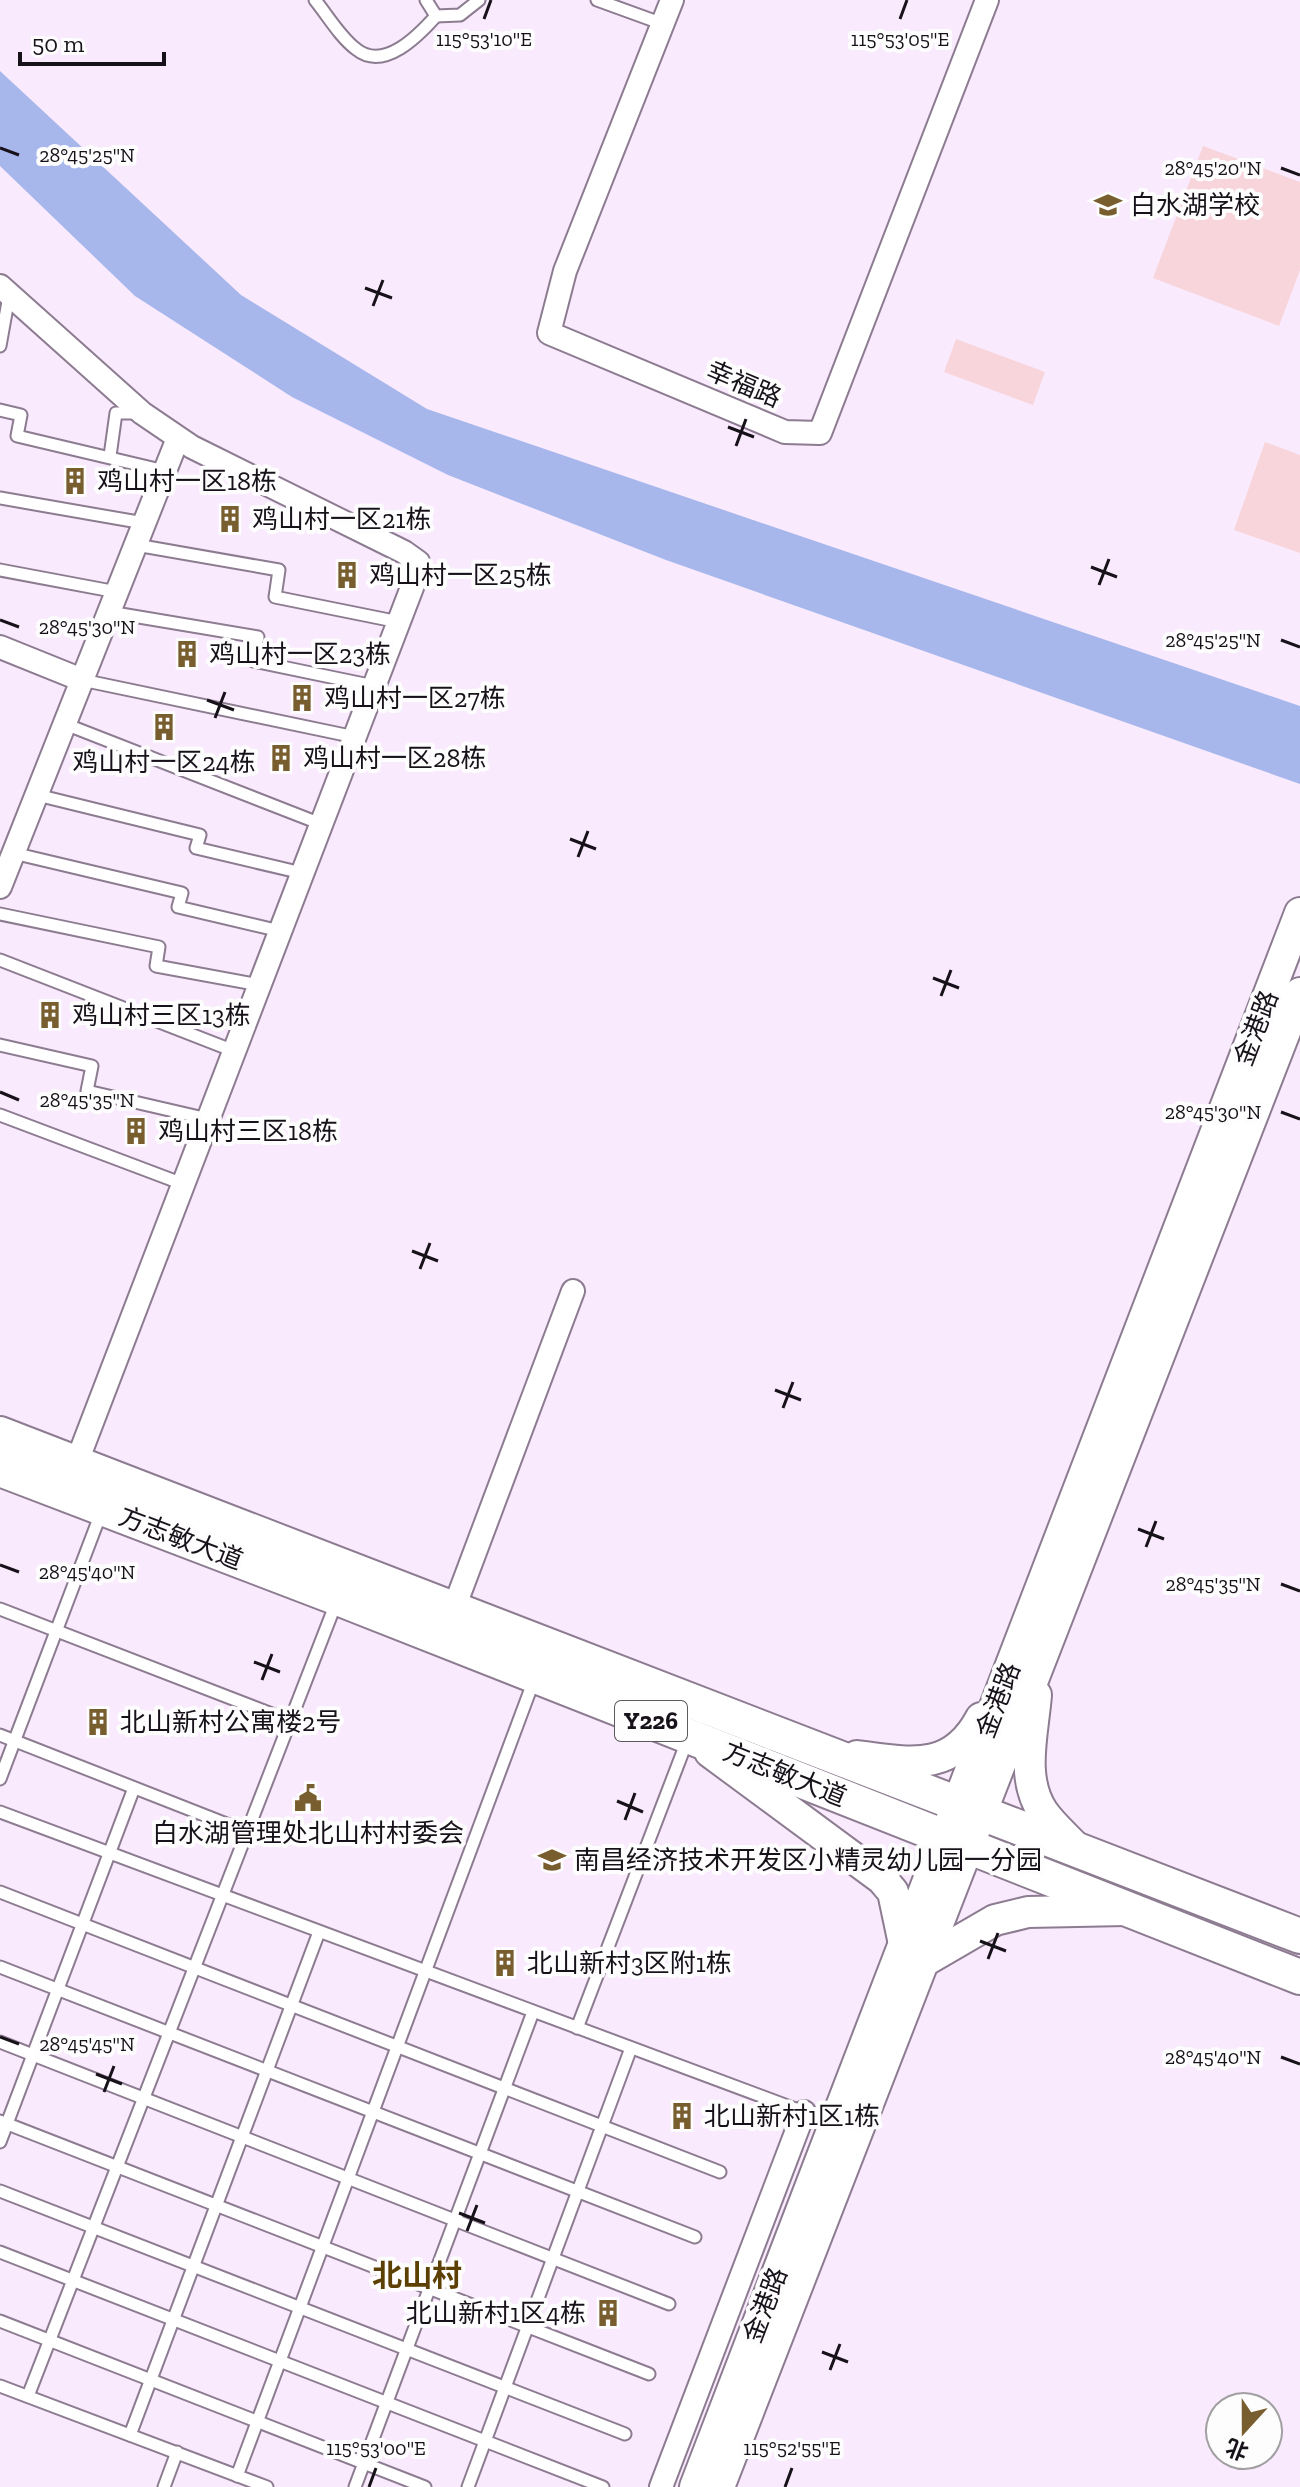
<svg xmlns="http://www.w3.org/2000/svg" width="1300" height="2487" viewBox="0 0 1300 2487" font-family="'Zilla Slab','Noto Sans SC',serif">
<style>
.green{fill:#f8d5db}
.water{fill:#a7b7ec}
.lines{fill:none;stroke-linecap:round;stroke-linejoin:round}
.lane-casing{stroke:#8d7c91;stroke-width:15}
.street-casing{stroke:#8d7c91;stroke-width:26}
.secondary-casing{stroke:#8d7c91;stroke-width:34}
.primary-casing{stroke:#8d7c91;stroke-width:38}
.lane{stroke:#fff;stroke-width:11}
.street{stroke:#fff;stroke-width:22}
.secondary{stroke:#fff;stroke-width:30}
.primary{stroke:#fff;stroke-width:34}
.ticks{fill:none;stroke:#171119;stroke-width:3}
.labels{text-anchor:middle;stroke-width:8;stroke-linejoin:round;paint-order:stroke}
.shield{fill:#fdfdfd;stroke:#5c585d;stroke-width:2}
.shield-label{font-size:24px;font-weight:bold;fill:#171119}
.poi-label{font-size:26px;fill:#171119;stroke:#fdfdfd;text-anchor:start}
.street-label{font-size:26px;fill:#171119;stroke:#fdfdfd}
.quarter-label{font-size:30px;font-weight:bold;fill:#5c4003;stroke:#fdfdfd}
.ticks-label{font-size:20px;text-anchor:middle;fill:#171119;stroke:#fdfdfd;stroke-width:8;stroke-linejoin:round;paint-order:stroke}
</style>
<rect width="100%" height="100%" fill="#f9eafd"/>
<g class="green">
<polygon points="1203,146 1300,182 1300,270 1279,326 1153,278"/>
<polygon points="956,339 1045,372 1033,405 944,372"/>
<polygon points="1265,442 1300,455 1300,553 1234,530"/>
</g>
<polygon class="water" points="0,71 241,295 427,409 1300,706 1300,784 666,560 448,475 292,397 135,296 0,166"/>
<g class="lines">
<g class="lane-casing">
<g id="lane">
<path d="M315,0c13,16 25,37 41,49 28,23 63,-14 80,-33"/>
<polyline points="426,0 436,16 460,15 479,0"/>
<polyline points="597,0 663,24"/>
<polyline points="0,346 9,296"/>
<polyline points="0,410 21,415 17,436 165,471"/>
<polyline points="110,456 116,413 137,413"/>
<polyline points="0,498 144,523"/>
<polyline points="136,545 279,570 275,597 399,622"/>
<polyline points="0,570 117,592"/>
<polyline points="109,612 258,637 253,661 374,686"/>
<polyline points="82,680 355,737"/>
<polyline points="65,724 321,824"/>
<polyline points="37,795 200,835 196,848 302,873"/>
<polyline points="13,853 182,893 178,907 280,931"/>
<polyline points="0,914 159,947 156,966 259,985"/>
<polyline points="0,960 234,1051"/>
<polyline points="0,1045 92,1066 87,1091 208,1119"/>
<polyline points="0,1115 183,1184"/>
<polyline points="0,1609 290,1721"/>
<polyline points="0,1735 247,1832"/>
<polyline points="0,1779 101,1513"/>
<polyline points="0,1812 833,2123"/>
<polyline points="0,1892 720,2172"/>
<polyline points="0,1967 695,2237"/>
<polyline points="577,2028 687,1741"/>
<polyline points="0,2042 669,2304"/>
<polyline points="0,2121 649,2374"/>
<polyline points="0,2142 134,1788"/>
<polyline points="0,2191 625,2434"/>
<polyline points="0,2252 603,2487"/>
<polyline points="0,2321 425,2487"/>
<polyline points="0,2386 267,2487"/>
<polyline points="28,2396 336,1603"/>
<polyline points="130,2435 319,1932"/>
<polyline points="237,2476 534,1680"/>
<polyline points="164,2487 177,2452"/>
<polyline points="355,2487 533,2012"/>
<polyline points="468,2487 631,2048"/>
</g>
</g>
<g class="street-casing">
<g id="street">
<polyline points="672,0 565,271 549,333 785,432 820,433 987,0"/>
<polyline points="0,286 142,413 192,447 404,552 418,562 416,577 76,1464"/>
<polyline points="0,647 82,680"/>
<polyline points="0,887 178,438"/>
<polyline points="454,1608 573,1291"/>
<polyline points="661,2487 804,2112"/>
</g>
</g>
<g class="secondary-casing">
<g id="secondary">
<path d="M1036,1695c-3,38 -16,83 7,117 9,13 23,25 34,37"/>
<polyline points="710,1752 882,1879 893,1892 904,1944"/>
<path d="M857,1756c53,7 95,17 124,-38"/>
<polyline points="921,1963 995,1920 1028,1912 1126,1910"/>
<polyline points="695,2487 1300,913"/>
<polyline points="719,2487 1300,993"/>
</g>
</g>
<g class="primary-casing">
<g id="primary">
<polyline points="0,1434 1300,1936"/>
<polyline points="0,1469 338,1598 1300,1977"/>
</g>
</g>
<use href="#lane" class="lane"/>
<use href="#street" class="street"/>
<use href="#secondary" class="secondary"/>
<use href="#primary" class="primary"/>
</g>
<path class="ticks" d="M484,19l7,-19M900,19l7,-19M0,148l19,7M1281,168l19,7M365,288l27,10M373,306l10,-26M728,427l26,10M736,446l10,-27M1091,567l26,10M1099,585l10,-26M0,620l19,7M1281,640l19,7M207,700l27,10M215,718l10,-26M570,839l26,10M578,857l10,-26M933,978l26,10M941,996l10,-26M0,1092l19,8M1281,1112l19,7M412,1251l26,10M420,1269l10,-26M775,1390l26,10M783,1408l10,-26M1138,1529l26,10M1146,1547l10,-26M0,1565l19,7M1281,1584l19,7M254,1662l26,10M262,1680l10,-26M617,1801l26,11M625,1820l10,-27M980,1941l26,10M988,1959l10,-26M0,2037l19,7M1281,2057l19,7M96,2074l26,10M104,2092l10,-26M459,2213l26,10M467,2231l10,-26M822,2352l26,10M830,2370l10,-26M369,2487l7,-19M785,2487l7,-19"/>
<defs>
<g id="school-bare" transform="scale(2.16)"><path d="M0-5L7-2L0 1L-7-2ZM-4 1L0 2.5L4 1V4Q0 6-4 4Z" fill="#785d2f" stroke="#fdfdfd" stroke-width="2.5" paint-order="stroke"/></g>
<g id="building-bare" transform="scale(2.16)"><path d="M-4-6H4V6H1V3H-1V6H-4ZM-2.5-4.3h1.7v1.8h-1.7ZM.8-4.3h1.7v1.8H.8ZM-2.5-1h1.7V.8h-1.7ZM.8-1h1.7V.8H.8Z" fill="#785d2f" stroke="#fdfdfd" stroke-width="2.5" paint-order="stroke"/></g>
<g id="civic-bare" transform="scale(2.16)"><path d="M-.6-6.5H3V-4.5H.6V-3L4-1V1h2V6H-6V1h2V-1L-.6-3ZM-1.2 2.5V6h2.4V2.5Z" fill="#785d2f" stroke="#fdfdfd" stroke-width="2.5" paint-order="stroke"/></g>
</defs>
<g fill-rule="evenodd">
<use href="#school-bare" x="1108" y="205"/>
<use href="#building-bare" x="75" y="481"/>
<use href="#building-bare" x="230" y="519"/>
<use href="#building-bare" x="347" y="575"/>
<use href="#building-bare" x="187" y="654"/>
<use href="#building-bare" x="302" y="698"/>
<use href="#building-bare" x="164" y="727"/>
<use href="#building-bare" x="281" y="758"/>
<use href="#building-bare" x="50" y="1015"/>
<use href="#building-bare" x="136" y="1131"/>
<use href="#building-bare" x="98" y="1722"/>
<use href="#civic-bare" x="308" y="1798"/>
<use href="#school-bare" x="552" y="1860"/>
<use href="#building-bare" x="505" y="1963"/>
<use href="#building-bare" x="682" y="2116"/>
<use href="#building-bare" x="608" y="2313"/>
</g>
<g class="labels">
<rect class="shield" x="615" y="1701" width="72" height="40" rx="6"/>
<g class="shield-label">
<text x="651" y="1729">Y226</text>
</g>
<g class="poi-label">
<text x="1130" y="214">白水湖学校</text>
<text x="97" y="490">鸡山村一区18栋</text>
<text x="252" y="528">鸡山村一区21栋</text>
<text x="369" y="584">鸡山村一区25栋</text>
<text x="209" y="663">鸡山村一区23栋</text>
<text x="324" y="707">鸡山村一区27栋</text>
<text x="303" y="767">鸡山村一区28栋</text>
<text x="164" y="771" text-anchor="middle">鸡山村一区24栋</text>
<text x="72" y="1024">鸡山村三区13栋</text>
<text x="158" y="1140">鸡山村三区18栋</text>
<text x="120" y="1731">北山新村公寓楼2号</text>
<text x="308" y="1842" text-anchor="middle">白水湖管理处北山村村委会</text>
<text x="574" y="1869">南昌经济技术开发区小精灵幼儿园一分园</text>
<text x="527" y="1972">北山新村3区附1栋</text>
<text x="704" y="2125">北山新村1区1栋</text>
<text x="586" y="2322" text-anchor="end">北山新村1区4栋</text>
</g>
<g class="street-label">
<text transform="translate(744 384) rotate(23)" y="9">幸福路</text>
<text transform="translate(1256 1028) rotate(-69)" y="9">金港路</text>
<text transform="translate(181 1538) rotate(21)" y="9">方志敏大道</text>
<text transform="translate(998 1700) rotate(-69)" y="9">金港路</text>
<text transform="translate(785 1774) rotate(22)" y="9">方志敏大道</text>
<text transform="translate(765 2305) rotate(-69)" y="9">金港路</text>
</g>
<g class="quarter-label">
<text x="417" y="2286">北山村</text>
</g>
</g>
<g class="ticks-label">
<text x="900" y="46">115°53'05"E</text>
<text x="484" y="46">115°53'10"E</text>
<text x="87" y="162">28°45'25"N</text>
<text x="1213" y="175">28°45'20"N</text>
<text x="87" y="634">28°45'30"N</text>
<text x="1213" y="647">28°45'25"N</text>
<text x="87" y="1107">28°45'35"N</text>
<text x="1213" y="1119">28°45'30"N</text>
<text x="87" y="1579">28°45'40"N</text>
<text x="1213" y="1591">28°45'35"N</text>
<text x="87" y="2051">28°45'45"N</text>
<text x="1213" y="2064">28°45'40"N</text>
<text x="376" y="2455">115°53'00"E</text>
<text x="792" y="2455">115°52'55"E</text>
</g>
<g transform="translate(1244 2431) rotate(201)"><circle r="38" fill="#fdfdfd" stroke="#a19fa2" stroke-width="2"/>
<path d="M0-6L14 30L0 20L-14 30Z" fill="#785d2f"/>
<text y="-12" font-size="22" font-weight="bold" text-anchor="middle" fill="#171119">北</text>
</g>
<path d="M20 52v12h144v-12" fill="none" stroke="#171119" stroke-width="4"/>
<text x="32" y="52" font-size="24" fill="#171119" stroke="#fdfdfd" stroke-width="6" paint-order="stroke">50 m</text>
</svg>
